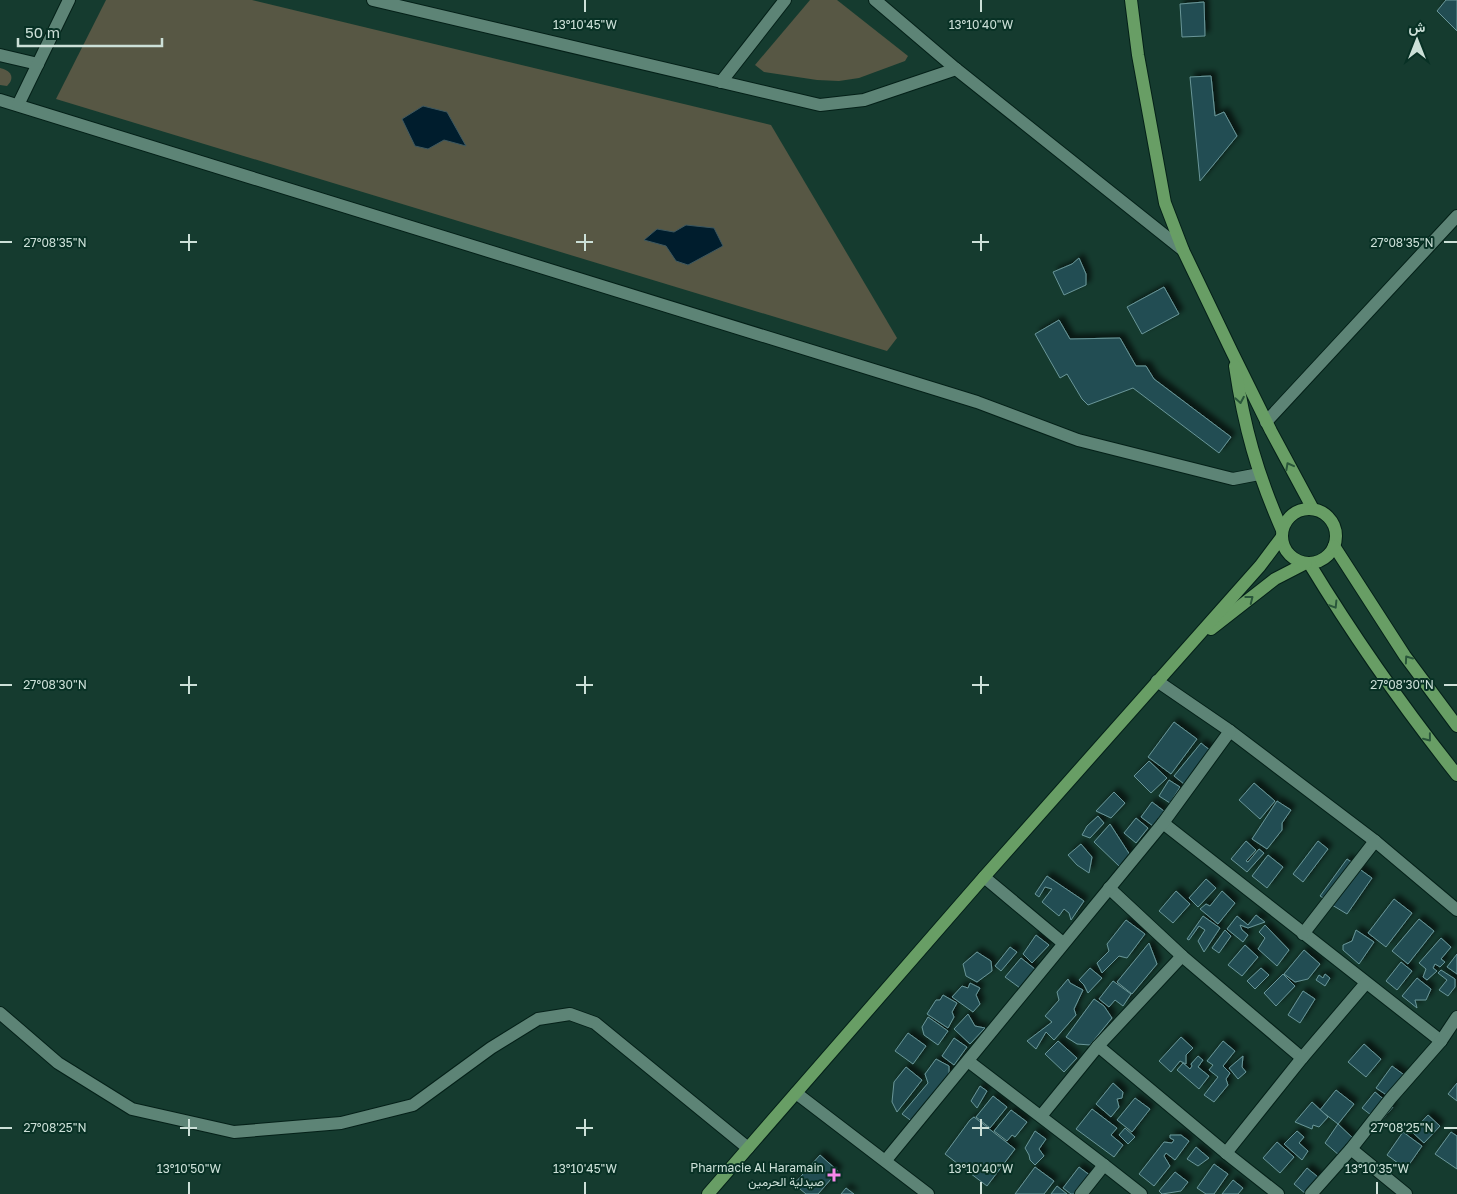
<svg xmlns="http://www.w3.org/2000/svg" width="1457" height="1194" viewBox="0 0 1457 1194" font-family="'Golos Text',Vazirmatn,sans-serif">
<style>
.green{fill:#575744}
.water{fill:#001d2d;stroke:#3d5860}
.building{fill:#234e52;stroke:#699699;filter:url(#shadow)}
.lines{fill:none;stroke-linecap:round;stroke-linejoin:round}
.minor-casing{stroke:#042018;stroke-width:14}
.major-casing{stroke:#042018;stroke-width:14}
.minor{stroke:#5d8476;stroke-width:12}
.major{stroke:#689e65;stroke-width:12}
.oneway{stroke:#2a573b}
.ticks{fill:none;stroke:#cce0d8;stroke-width:2}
.poi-dot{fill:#f788eb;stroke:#083125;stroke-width:2}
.labels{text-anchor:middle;stroke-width:4;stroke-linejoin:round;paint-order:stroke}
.poi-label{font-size:12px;fill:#cce0d8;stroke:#083125;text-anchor:end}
.ticks-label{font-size:12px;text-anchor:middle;fill:#cce0d8;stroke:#083125;stroke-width:4;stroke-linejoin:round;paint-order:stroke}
</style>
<defs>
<filter id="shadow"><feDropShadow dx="4.5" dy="-4.5" stdDeviation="2.5" flood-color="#0009"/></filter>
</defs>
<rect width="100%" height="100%" fill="#153b2f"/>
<g class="green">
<polygon points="106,0 252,0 771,125 897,338 887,351 56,99"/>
<polygon points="810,0 837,0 908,56 905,61 859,78 839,81 817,80 764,72 755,65"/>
<path d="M0,68c10,2 16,9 7,18l-7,-1z"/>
</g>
<g class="water">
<polygon points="423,106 447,112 466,146 444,140 428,149 415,146 402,119"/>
<polygon points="686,225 714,228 723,246 688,265 676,261 666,246 644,240 657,229 674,232"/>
</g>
<g class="building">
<polygon points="1446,0 1457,0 1457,31 1437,11"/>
<polygon points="1204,2 1205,36 1182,37 1180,4"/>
<polygon points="1211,76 1215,116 1224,112 1237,136 1200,181 1190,77"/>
<polygon points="1079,258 1086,274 1086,285 1064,295 1053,272 1072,264"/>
<polygon points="1164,287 1179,314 1142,334 1127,307"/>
<polygon points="1059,320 1070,339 1120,338 1136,366 1146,366 1154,379 1231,437 1219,453 1133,388 1088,405 1082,399 1067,374 1060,378 1035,334"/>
<polygon points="1174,722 1197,739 1171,774 1148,757"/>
<polygon points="1201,743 1211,751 1184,784 1174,776"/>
<polygon points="1149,761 1167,778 1151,793 1134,776"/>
<polygon points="1169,780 1180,787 1170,803 1159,796"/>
<polygon points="1254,783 1275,801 1260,819 1239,800"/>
<polygon points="1114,792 1125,803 1111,818 1096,811"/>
<polygon points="1277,801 1291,810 1282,823 1282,830 1267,849 1252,839"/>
<polygon points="1152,802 1164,811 1153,826 1141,817"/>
<polygon points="1098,816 1104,823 1090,838 1082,835 1087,826"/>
<polygon points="1136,818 1148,828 1136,843 1124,833"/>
<polygon points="1110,824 1130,855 1119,866 1094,842"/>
<polygon points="1246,841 1256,850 1246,861 1248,862 1259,849 1264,853 1247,872 1231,859"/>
<polygon points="1318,841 1328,849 1303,882 1293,874"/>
<polygon points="1081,844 1092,857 1089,873 1077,865 1068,855"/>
<polygon points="1268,855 1283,867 1267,888 1252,876"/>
<polygon points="1347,859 1353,863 1325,899 1320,896"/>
<polygon points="1358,868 1372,878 1347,914 1332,905"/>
<polygon points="1047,876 1084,901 1071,920 1069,913 1064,909 1059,916 1042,902 1052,889 1045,887 1039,897 1035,894"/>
<polygon points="1206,879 1216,888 1198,907 1189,898"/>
<polygon points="1176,891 1190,904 1173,923 1159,911"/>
<polygon points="1222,891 1235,903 1218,924 1200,909 1206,904 1210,906"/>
<polygon points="1394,899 1412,913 1386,947 1368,933"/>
<polygon points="1256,915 1265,922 1248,928 1240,925 1242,930 1248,935 1243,942 1227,929 1237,916 1248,925"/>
<polygon points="1203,916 1220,928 1204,952 1198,941 1205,930 1199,926 1189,940 1187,939"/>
<polygon points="1419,919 1434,931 1408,964 1392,951"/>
<polygon points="1126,920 1145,934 1127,958 1119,956 1102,973 1097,963 1109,951 1107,944"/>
<polygon points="1265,925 1289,950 1277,966 1258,949 1265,938 1259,932"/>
<polygon points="1225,930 1231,936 1219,953 1212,948"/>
<polygon points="1356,930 1374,942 1359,964 1343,950 1343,945 1352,941"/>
<polygon points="1036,935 1049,945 1032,963 1023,954"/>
<polygon points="1441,938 1451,947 1441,959 1445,962 1440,967 1435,964 1433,968 1437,971 1427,980 1423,977 1426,969 1419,963"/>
<polygon points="1149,943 1157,964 1132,994 1117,982"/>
<polygon points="1245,945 1258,957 1242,976 1228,965"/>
<polygon points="1010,947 1017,952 1001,971 995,966"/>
<polygon points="1304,950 1320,964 1308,979 1295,982 1284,974"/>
<polygon points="977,952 991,961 992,971 977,982 966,976 963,964"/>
<polygon points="1457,954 1457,974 1447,967"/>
<polygon points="1021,958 1035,969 1020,988 1005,977"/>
<polygon points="1401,962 1412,971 1397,990 1386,981"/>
<polygon points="1090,968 1102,978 1088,993 1084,985 1079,980"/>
<polygon points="1261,968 1269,975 1255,989 1247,981"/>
<polygon points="1441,970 1455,979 1455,987 1448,996 1439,990 1447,980 1438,973"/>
<polygon points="1283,974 1295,986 1276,1006 1264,993"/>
<polygon points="1325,974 1330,978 1325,986 1316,980 1319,975 1323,978"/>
<polygon points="1417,978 1431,989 1426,1000 1415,1000 1417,1008 1402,996"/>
<polygon points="1068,979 1070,983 1083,990 1074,1009 1076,1015 1054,1040 1046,1032 1036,1049 1027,1041 1052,1022 1045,1016 1059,1000 1057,992"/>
<polygon points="1113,981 1131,994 1123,1006 1115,1000 1109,1007 1099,999"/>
<polygon points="970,983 980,988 976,995 980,1004 973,1012 952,997 962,986 968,988"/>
<polygon points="1303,991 1315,999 1300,1023 1288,1015"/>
<polygon points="943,995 957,1003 952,1012 954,1017 948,1028 927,1014 936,1000 940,1000"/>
<polygon points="1094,999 1104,1006 1112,1018 1090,1045 1077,1044 1066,1037"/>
<polygon points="968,1014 975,1026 985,1028 970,1044 954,1029"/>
<polygon points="928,1017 948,1031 938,1045 924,1035 922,1027"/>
<polygon points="908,1033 926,1046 913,1064 895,1051"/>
<polygon points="1181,1037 1193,1048 1186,1055 1186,1064 1180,1061 1171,1072 1159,1061"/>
<polygon points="954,1038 967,1047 954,1065 942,1056"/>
<polygon points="1058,1041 1077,1058 1064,1072 1045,1054"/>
<polygon points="1223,1041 1235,1051 1223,1066 1230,1073 1226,1079 1228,1085 1214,1102 1204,1095 1218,1077 1209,1070 1213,1065 1207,1061"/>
<polygon points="1364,1044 1381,1059 1366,1077 1348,1062"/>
<polygon points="1198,1056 1203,1060 1198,1067 1209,1076 1199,1089 1177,1070 1183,1063 1190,1069 1192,1066 1191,1064"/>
<polygon points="1243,1056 1242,1067 1246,1072 1238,1079 1229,1068"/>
<polygon points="936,1059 949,1066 949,1078 913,1122 902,1114 928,1083 925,1074"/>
<polygon points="1392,1066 1407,1077 1391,1098 1376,1088"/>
<polygon points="906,1067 922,1080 897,1112 892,1102 894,1082"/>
<polygon points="1113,1083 1123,1092 1122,1098 1117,1099 1119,1107 1111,1117 1096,1104"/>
<polygon points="1457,1083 1457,1101 1448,1094"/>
<polygon points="980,1086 987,1091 977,1108 971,1101"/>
<polygon points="1336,1090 1354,1104 1338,1124 1320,1110"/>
<polygon points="1375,1092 1393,1107 1380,1122 1362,1108"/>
<polygon points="993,1096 1007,1107 990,1128 976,1117"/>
<polygon points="1135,1098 1150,1109 1132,1132 1117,1120"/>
<polygon points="1312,1102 1328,1117 1319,1127 1313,1125 1312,1129 1295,1122"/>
<polygon points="1092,1109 1117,1128 1111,1135 1123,1145 1114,1157 1076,1129"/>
<polygon points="1011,1110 1027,1122 1015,1137 1012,1135 1007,1141 994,1131"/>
<polygon points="1428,1115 1440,1126 1424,1143 1412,1132"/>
<polygon points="974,1117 1015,1149 987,1186 945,1154 970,1120"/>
<polygon points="1338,1124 1354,1139 1340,1156 1325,1143"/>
<polygon points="1125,1128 1135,1137 1128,1144 1119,1135"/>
<polygon points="1035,1131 1046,1139 1039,1149 1044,1156 1035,1165 1030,1160 1029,1155 1025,1148"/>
<polygon points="1297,1131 1304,1137 1299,1143 1308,1151 1302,1160 1284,1144"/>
<polygon points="1403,1132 1422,1146 1406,1169 1387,1155"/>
<polygon points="1451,1132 1457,1136 1457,1169 1435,1154"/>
<polygon points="1170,1135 1181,1135 1189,1141 1175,1160 1166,1153 1164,1156 1170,1166 1154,1186 1139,1174 1164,1142 1172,1143 1174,1140 1170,1138"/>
<polygon points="1277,1142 1294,1157 1280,1173 1263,1158"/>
<polygon points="1196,1147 1209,1158 1198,1166 1187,1159"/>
<polygon points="820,1155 838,1171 818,1194 806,1194 794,1184"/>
<polygon points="1214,1164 1228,1174 1214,1194 1206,1194 1197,1188"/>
<polygon points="1035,1167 1054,1181 1044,1194 1015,1194"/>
<polygon points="1079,1167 1091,1176 1085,1183 1082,1183 1076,1190 1079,1192 1077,1194 1071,1194 1063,1188"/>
<polygon points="1307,1168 1323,1181 1306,1194 1294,1184"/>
<polygon points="1175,1172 1188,1182 1181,1191 1162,1194 1159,1191"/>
<polygon points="1233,1180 1243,1188 1238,1194 1222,1194"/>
<polygon points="1057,1186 1067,1194 1051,1194"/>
<polygon points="846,1188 854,1194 841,1194"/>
</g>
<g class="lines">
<g class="minor-casing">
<g id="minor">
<polyline points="373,0 820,105 864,100 956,69"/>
<polyline points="875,0 956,69 1183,250"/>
<polyline points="0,55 38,64"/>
<polyline points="721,82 785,0"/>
<polyline points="0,100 977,402 1078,440 1233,479 1259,474"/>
<polyline points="18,105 69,0"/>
<polyline points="1266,422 1457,216"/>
<polyline points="1157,681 1230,731 1375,841 1457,910"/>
<polyline points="1163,823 1441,1041"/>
<polyline points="984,877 1063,943"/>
<polyline points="1109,888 1182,956 1302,1058"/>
<polyline points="1303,934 1375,841"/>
<polyline points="0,1013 58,1063 132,1109 234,1132 341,1123 413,1105 491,1048 538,1019 570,1014 595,1023 748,1148"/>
<polyline points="1098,1046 1226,1153 1278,1194"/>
<polyline points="968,1061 1104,1165 1141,1194"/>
<polyline points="796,1093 928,1194"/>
<polyline points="1041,1116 1098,1046 1182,956"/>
<polyline points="1351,1149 1406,1194"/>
<polyline points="1226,1153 1302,1058 1366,983"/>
<polyline points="886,1160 1163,823 1230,731"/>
<polyline points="1081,1194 1104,1165"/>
<polyline points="1311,1194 1351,1149 1391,1098 1441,1041 1457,1017"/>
</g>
</g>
<g class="major-casing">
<g id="major">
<polyline points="1131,0 1138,55 1165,203 1183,250 1232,352 1271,431 1313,509"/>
<path d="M1235,366c9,61 22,107 47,164"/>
<circle cx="1309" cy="536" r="27"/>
<polyline points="1334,546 1405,656 1457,726"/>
<path d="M1309,563c45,74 94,144 148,212"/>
<polyline points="1211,629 1275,579 1306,563"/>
<polyline points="708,1194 984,877 1260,566 1281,538"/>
</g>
</g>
<use href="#minor" class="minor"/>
<use href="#major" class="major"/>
</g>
<defs><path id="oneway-chevron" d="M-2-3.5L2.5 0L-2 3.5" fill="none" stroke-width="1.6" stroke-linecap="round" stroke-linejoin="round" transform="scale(1.25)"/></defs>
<g class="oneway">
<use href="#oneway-chevron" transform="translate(1240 400) rotate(80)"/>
<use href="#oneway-chevron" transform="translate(1289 466) rotate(-118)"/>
<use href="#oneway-chevron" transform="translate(1250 599) rotate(-38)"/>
<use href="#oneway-chevron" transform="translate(1334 605) rotate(58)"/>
<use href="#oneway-chevron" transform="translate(1408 659) rotate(-125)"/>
<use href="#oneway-chevron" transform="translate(1428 738) rotate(52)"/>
</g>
<path class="ticks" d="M585,0v12M981,0v12M189,234v17M585,234v17M981,234v17M0,242h12M180,242h17M576,242h17M972,242h17M1444,242h13M189,676v18M585,676v18M981,676v18M0,685h12M180,685h17M576,685h17M972,685h17M1444,685h13M189,1119v17M585,1119v17M981,1119v17M0,1128h12M180,1128h17M576,1128h17M972,1128h17M1444,1128h13M189,1182v12M585,1182v12M981,1182v12M1377,1182v12"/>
<path class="poi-dot" d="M831.5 1167.5h5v5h5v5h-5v5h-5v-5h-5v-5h5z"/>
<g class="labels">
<g class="poi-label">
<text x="824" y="1172">Pharmacie Al Haramain<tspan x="824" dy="14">صيدلية الحرمين</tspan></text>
</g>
</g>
<g class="ticks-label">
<text x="585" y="29">13°10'45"W</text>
<text x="981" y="29">13°10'40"W</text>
<text x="55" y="247">27°08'35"N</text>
<text x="1402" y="247">27°08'35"N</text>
<text x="55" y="689">27°08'30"N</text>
<text x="1402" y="689">27°08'30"N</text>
<text x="55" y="1132">27°08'25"N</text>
<text x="1402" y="1132">27°08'25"N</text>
<text x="189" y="1173">13°10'50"W</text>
<text x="585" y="1173">13°10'45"W</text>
<text x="981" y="1173">13°10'40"W</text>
<text x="1377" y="1173">13°10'35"W</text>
</g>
<g transform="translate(1417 40)" stroke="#083125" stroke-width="4" paint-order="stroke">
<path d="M0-4L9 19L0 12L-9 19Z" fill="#cce0d8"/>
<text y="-8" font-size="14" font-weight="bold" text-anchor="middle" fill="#cce0d8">ش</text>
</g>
<path d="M18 38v8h144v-8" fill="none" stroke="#cce0d8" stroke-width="2.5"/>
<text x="25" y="38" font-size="15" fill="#cce0d8" stroke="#083125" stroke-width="4" paint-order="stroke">50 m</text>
</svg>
